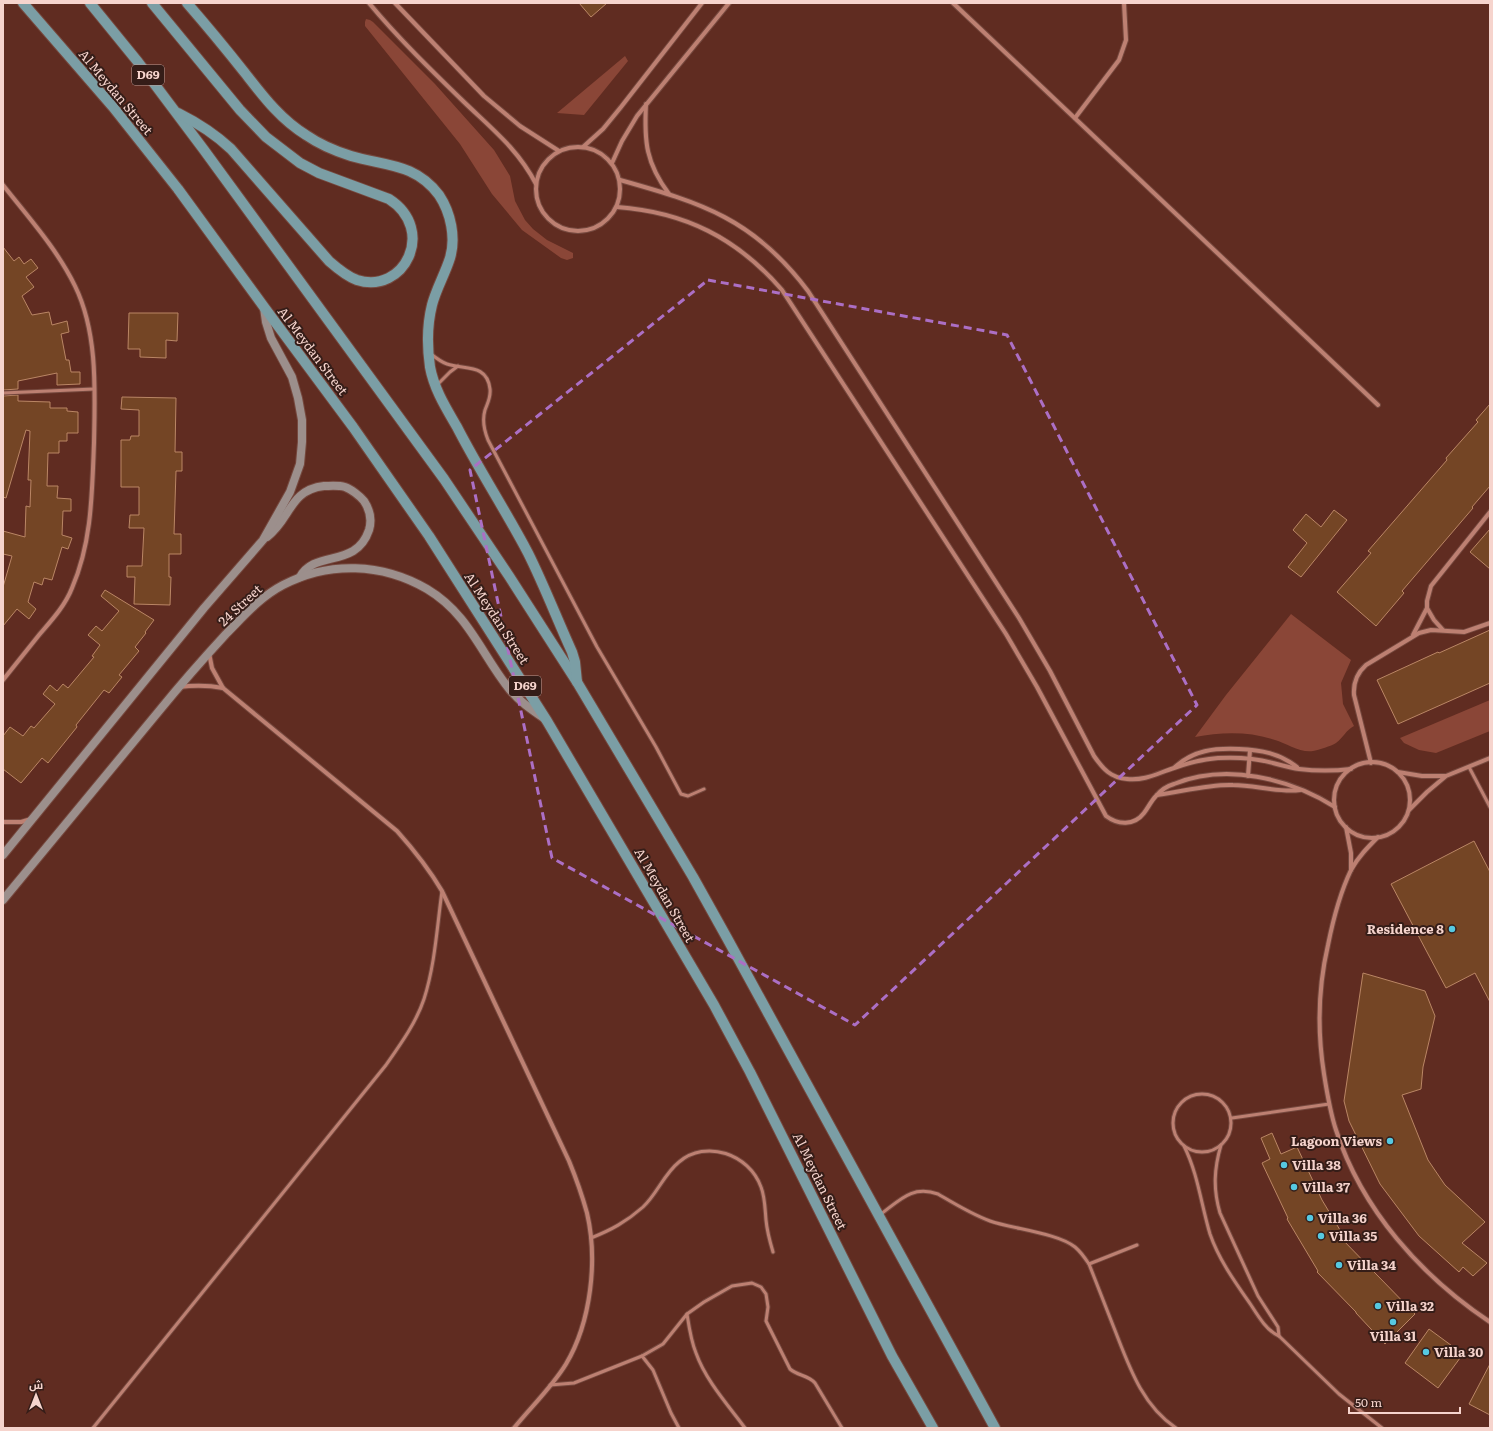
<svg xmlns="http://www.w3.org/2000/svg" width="1493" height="1431" viewBox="0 0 1493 1431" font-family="Literata,Cairo,serif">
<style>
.green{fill:#8a4637}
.building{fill:#744525;stroke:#ba8665}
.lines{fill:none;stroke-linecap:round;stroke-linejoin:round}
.lane-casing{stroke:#75483e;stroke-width:5}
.street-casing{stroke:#75483e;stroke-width:6}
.secondary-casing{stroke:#75483e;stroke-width:10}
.primary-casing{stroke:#75483e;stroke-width:12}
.lane{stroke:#bd8072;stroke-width:3}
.street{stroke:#bd8072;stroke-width:4}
.secondary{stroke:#9c8f8c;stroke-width:8}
.primary{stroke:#7b9ea5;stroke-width:10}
.marked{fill:none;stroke:#ac6fc5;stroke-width:3;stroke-dasharray:8 5;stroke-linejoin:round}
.poi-dot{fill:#56c9e1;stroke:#351d18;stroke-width:1.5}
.labels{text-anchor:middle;stroke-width:4;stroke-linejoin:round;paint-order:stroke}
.shield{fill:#351d18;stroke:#bc9d97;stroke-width:1}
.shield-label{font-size:12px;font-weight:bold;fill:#f6d4cd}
.street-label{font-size:13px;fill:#f6d4cd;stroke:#351d18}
.poi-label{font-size:13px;font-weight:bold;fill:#f6d4cd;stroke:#351d18;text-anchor:start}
</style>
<rect width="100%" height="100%" fill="#602c21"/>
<g class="green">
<polygon points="366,19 370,20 373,22 435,84 494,150 510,176 515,201 525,220 533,229 547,240 573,253 573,258 567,260 561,258 522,230 492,194 460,144 365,26 365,22"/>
<polygon points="625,56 628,61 584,115 557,113"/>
<path d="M1291,614l60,46 -10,23 2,21 11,22c-8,4 -11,12 -18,17 -5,3 -17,7 -23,8 -13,2 -27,-8 -38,-11 -26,-9 -54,-8 -80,-3l31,-42z"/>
<polygon points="1490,700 1490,731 1436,753 1419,750 1404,743 1400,738"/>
</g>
<g class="building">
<polygon points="579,3 607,3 591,17"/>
<polygon points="3,247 14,261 19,257 24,264 31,259 38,268 26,277 34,287 22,296 32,315 49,312 52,325 67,321 69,332 61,334 66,360 69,360 71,372 80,372 80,384 57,385 57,373 18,381 18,389 3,390"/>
<polygon points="129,313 178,313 177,341 166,340 166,358 140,357 140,349 128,349"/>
<polygon points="18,395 18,401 50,402 50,408 67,408 67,411 78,412 78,433 67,433 67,441 59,441 59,453 48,453 47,486 58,486 57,498 71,499 71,511 63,511 62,535 72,538 68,549 62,547 52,580 44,578 42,585 34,582 28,602 36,609 29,619 17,609 3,626 3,587 12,556 3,554 3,531 25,537 26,506 30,507 31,480 28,480 30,431 26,430 6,498 3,497 3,396"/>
<polygon points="122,397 176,398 175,452 182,452 182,471 176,471 174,534 181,534 181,554 169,554 169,577 171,577 170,605 134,604 135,577 127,577 127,566 142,566 144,528 129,528 130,515 139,515 139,487 121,487 121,440 130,440 131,436 139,436 139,410 121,409"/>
<polygon points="1490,404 1490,486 1472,507 1473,508 1402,591 1404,593 1376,626 1337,592 1371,553 1368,551 1447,460 1446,458 1478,422 1476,420"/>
<polygon points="1334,510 1347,520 1301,577 1288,567 1307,543 1293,530 1306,514 1321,527"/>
<polygon points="1490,529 1490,569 1470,552"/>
<polygon points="105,590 154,620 145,632 146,633 135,647 139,651 119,675 122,677 109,693 104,690 76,725 77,727 48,763 42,758 21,783 3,769 3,736 10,727 23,736 31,726 34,728 55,704 43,694 50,685 57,691 63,684 68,688 94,657 92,656 100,645 88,635 96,626 102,631 119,611 101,596"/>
<polygon points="1490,630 1490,683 1398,724 1377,680 1438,652 1439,653"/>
<polygon points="1474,841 1490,872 1490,1002 1475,973 1446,988 1391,884"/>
<polygon points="1363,973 1425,991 1435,1016 1423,1067 1421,1089 1402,1095 1428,1160 1445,1185 1485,1222 1462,1243 1487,1263 1473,1276 1463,1267 1459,1272 1419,1236 1380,1184 1349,1121 1344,1101"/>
<polygon points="1272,1133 1281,1154 1297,1147 1322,1200 1343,1235 1340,1237 1415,1314 1385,1344 1356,1313 1356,1312 1317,1272 1318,1271 1287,1219 1288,1218 1262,1163 1270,1159 1261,1138"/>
<polygon points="1429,1329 1463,1354 1438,1388 1405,1363"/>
<polygon points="1490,1364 1490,1415 1469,1404"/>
</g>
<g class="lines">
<g class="lane-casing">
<g id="lane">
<path d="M431,354c5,4 10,8 16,10 17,6 40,-1 43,25 1,8 -2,13 -5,21 -3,10 -1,20 3,30l109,207 59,100 25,47 7,2 16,-7"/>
<polyline points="437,385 450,372 458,366"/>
<polyline points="3,393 94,389"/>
<polyline points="1469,767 1490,807"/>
<circle cx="1202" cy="1123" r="29"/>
<polyline points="1232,1118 1329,1104"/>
<path d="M1221,1145c-7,24 -8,44 -1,68l38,83 20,31 1,9"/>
<path d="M1184,1146c14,28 17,58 26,88 9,26 25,48 41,71 7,11 16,26 28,31l60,58 43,34"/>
<path d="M881,1214c19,-14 31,-29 57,-20 17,10 33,20 52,27 23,8 68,12 85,26 6,5 10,11 14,17 9,23 18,46 27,69 14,36 27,73 60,95"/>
<path d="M591,1238c20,-8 35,-16 52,-31 14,-13 21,-33 36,-45 27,-23 70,-8 82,25 4,10 4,22 5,33 1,11 4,22 7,32"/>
<polyline points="1089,1264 1137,1245"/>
<path d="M687,1314c2,13 4,27 9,39 10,28 32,52 49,75"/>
<polyline points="642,1356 653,1370 671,1413 679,1428"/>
<path d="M550,1385l24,-2 68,-27 21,-12 24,-30 17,-12 28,-16 20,-3 9,4 5,7 2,13 -2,14 24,48c8,7 18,6 25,14l27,45"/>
<path d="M93,1428l293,-363c14,-20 30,-42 38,-66 11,-34 13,-72 18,-108"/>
</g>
</g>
<g class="street-casing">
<g id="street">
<path d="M369,3c29,35 62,67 95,99 27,26 54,47 72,82"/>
<polyline points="395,3 484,96 520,126 559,151"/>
<polyline points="953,3 1378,405"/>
<path d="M646,104c-2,38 0,59 23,90"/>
<polyline points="1075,118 1119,60 1126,40 1124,3"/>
<circle cx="578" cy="189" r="42"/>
<polyline points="583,147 603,129 621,107 702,3"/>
<polyline points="612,163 622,141 637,116 729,3"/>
<path d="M620,180c82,23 134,39 188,111l211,327 31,53 44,85c9,13 17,22 33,23 18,2 31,-6 47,-11 14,-5 29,-9 44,-10 19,-1 37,0 55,5 8,2 17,5 26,6 17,2 35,2 52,0"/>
<path d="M3,185c26,33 54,64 72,101 23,47 20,105 19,157 -2,50 -2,99 -22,145 -7,18 -21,33 -33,47 -12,15 -24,30 -36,45"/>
<path d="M617,207c68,5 120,31 165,83l224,344 31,53 69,129c12,9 28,10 38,-3 4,-5 7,-12 12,-17 5,-6 11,-10 18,-12 52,-21 115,-6 161,23"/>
<polyline points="1427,608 1434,620 1443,630"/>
<polyline points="1413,635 1427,608 1427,601 1431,586 1490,512"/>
<path d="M209,653l3,15 11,20 174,143c17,19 32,38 45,60l127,270c7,17 13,34 18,52 11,47 4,109 -21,151 -14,23 -35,43 -52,64"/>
<path d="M179,687c15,-2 29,-2 44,1"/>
<circle cx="1372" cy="800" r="38"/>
<path d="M1371,763l-17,-68c-1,-13 3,-22 12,-30l53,-32 12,-3 33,2 26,-9"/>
<path d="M1175,767c19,-17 39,-19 64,-18 22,1 40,4 58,18"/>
<polyline points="1398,772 1422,776 1445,776"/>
<polyline points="1248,776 1250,750"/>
<path d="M1157,795c25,-3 50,-11 76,-10 22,0 45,8 67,5"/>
<polyline points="1409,810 1427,792 1446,776 1490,758"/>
<polyline points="3,822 21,822 31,819"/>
<polyline points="1346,827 1351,853 1351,870"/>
<path d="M1378,837c-10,10 -20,20 -27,33 -11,23 -18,50 -23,75 -10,43 -11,85 -4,129 3,19 6,38 12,56 26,80 85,146 154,192"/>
</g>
</g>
<g class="secondary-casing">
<g id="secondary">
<path d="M267,537c24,-18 22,-47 57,-51 6,0 14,-1 21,1 6,2 15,9 19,14 6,9 8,19 5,29 -13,39 -54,19 -69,47"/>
<polyline points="3,855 204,608 263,540 290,492 300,464 302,442 302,420 298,398 292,377 271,338 266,322 264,308"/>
<path d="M3,900c52,-63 104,-126 156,-189 22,-27 44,-52 67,-77 18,-18 34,-37 57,-49 46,-24 99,-22 144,4 42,25 54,65 83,101 10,12 22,20 35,29"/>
</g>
</g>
<g class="primary-casing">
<g id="primary">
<polyline points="23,3 113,107 178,189 264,307 353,427 429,536 547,721 714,1005 750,1072 892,1356 933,1428"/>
<polyline points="90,3 138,62 204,150 444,479 509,576 577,682 693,877 727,938 995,1428"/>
<path d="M152,3l88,107 26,27 34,26 19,10 70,26c48,31 15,96 -32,81 -11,-4 -20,-12 -28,-19l-98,-112c-16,-15 -33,-26 -53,-36"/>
<path d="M187,3c20,23 39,46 58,70 18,23 35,46 61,62 13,9 29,16 45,21 34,10 64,7 88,39 12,18 17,43 11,63 -5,16 -14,31 -18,47 -5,20 -5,41 -2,62 4,22 16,41 27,60 22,43 49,84 71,126 16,32 29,66 44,99l3,10 2,20"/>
</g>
</g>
<use href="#lane" class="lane"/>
<use href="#street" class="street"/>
<use href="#secondary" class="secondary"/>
<use href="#primary" class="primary"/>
</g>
<path class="marked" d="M708,280l299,55 190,370 -342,320 -303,-167 -82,-388z"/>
<g class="poi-dot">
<circle cx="1452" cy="929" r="4"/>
<circle cx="1390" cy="1141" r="4"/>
<circle cx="1284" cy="1165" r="4"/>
<circle cx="1294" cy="1187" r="4"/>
<circle cx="1310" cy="1218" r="4"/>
<circle cx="1321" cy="1236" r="4"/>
<circle cx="1339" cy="1265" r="4"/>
<circle cx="1378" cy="1306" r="4"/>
<circle cx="1393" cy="1322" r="4"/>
<circle cx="1426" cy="1352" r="4"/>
</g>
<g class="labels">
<g class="shield">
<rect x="132" y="65" width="32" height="20" rx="3"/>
<rect x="509" y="676" width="32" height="20" rx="3"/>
</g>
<g class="shield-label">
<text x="148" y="79">D69</text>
<text x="525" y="690">D69</text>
</g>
<g class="street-label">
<text transform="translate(116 92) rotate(50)" y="5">Al Meydan Street</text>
<text transform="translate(313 351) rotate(53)" y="5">Al Meydan Street</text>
<text transform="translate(240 605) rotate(-43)" y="5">24 Street</text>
<text transform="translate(497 618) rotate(57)" y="5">Al Meydan Street</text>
<text transform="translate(665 895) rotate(60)" y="5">Al Meydan Street</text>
<text transform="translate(820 1181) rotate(64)" y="5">Al Meydan Street</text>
</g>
<g class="poi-label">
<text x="1444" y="934" text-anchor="end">Residence 8</text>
<text x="1382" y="1146" text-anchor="end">Lagoon Views</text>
<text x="1292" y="1170">Villa 38</text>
<text x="1302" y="1192">Villa 37</text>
<text x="1318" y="1223">Villa 36</text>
<text x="1329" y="1241">Villa 35</text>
<text x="1347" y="1270">Villa 34</text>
<text x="1386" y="1311">Villa 32</text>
<text x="1393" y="1341" text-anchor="middle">Villa 31</text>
<text x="1434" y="1357">Villa 30</text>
</g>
</g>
<rect width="1493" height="1431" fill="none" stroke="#f6d4cd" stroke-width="8"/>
<g transform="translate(36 1395)" stroke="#351d18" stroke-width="3" paint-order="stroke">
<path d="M0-3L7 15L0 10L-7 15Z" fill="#f6d4cd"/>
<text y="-6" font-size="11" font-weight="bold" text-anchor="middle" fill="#f6d4cd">ش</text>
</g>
<path d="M1349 1407v6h111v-6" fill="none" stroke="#f6d4cd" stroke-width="2"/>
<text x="1355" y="1407" font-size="12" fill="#f6d4cd" stroke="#351d18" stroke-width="3" paint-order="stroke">50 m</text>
</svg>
